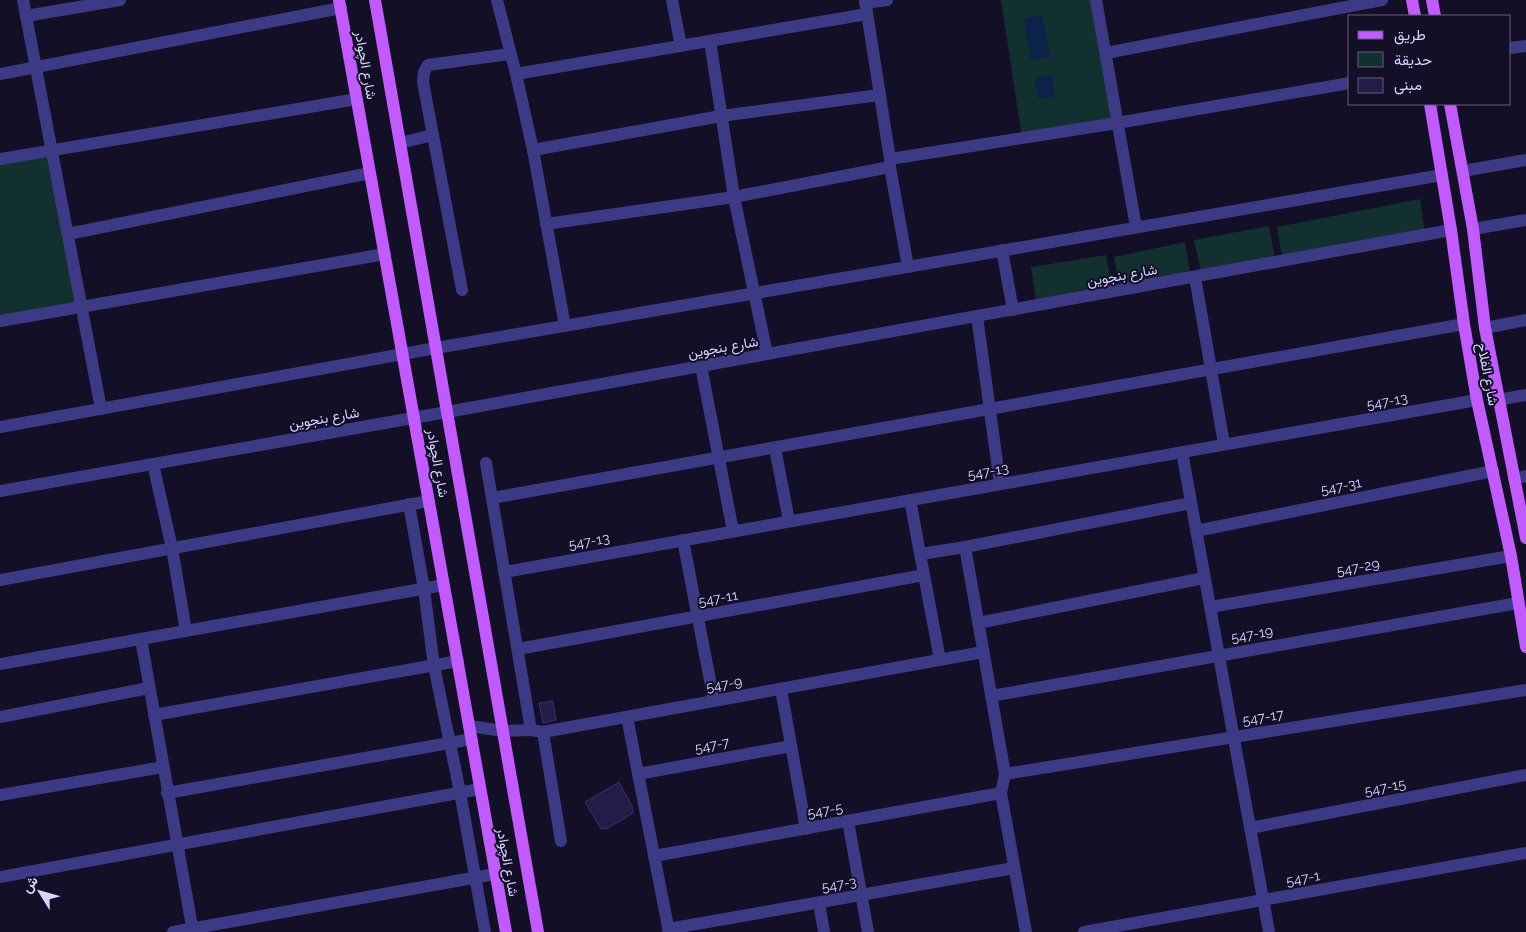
<svg xmlns="http://www.w3.org/2000/svg" width="1526" height="932" viewBox="0 0 1526 932" font-family="Raleway,Vazirmatn,sans-serif">
<style>
.green{fill:#12302f}
.water{fill:#0c2248}
.building{fill:#241b47;stroke:#3b2d73}
.lines{fill:none;stroke-linecap:round;stroke-linejoin:round}
.minor{stroke:#3d3a85;stroke-width:12}
.major{stroke:#c25bff;stroke-width:12}
.labels{text-anchor:middle;stroke-width:4;stroke-linejoin:round;paint-order:stroke}
.street-label{font-size:14px;fill:#d9d4ff;stroke:#130f26}
</style>
<rect width="100%" height="100%" fill="#130f26"/>
<g class="green">
<polygon points="1001,0 1096,0 1117,123 1022,138"/>
<polygon points="52,151 82,307 0,321 0,160"/>
<polygon points="1420,199 1425,233 1282,257 1277,227"/>
<polygon points="1269,226 1275,259 1201,272 1194,240"/>
<polygon points="1185,242 1190,273 1120,286 1114,257"/>
<polygon points="1106,255 1112,288 1036,301 1031,267"/>
</g>
<g class="water">
<polygon points="1042,15 1050,57 1031,60 1024,19"/>
<polygon points="1051,74 1055,96 1039,99 1034,78"/>
</g>
<g class="building">
<polygon points="553,701 556,720 543,723 539,703"/>
<polygon points="619,782 633,808 633,813 608,828 601,829 585,802"/>
</g>
<g class="lines">
<g class="minor">
<polyline points="23,0 101,409"/>
<polyline points="497,0 516,74 533,150 565,326"/>
<polyline points="672,0 681,46"/>
<polyline points="865,0 890,159 890,167 908,267"/>
<polyline points="1096,0 1136,227"/>
<polyline points="865,3 887,0"/>
<polyline points="26,16 120,0"/>
<polyline points="710,41 734,197 767,354"/>
<polyline points="1510,48 1526,46"/>
<polyline points="1106,53 1382,0"/>
<polyline points="0,74 341,8"/>
<polyline points="516,74 867,14"/>
<polyline points="400,143 433,135"/>
<polyline points="533,150 721,116 879,95"/>
<polyline points="0,159 357,99"/>
<polyline points="890,159 1117,123 1350,83"/>
<polyline points="1463,171 1526,160"/>
<polyline points="546,224 734,197 890,167"/>
<polyline points="1473,229 1526,220"/>
<polyline points="68,234 370,173"/>
<polyline points="1002,250 1013,310"/>
<polyline points="1195,277 1224,444"/>
<polyline points="462,290 423,82 424,72 428,65 510,54"/>
<polyline points="977,316 1000,484"/>
<polyline points="0,321 385,254"/>
<polyline points="1485,328 1526,320"/>
<polyline points="701,366 733,531"/>
<polyline points="1498,400 1526,395"/>
<polyline points="0,427 436,348 1442,175"/>
<polyline points="775,448 789,521"/>
<polyline points="1182,452 1269,932"/>
<polyline points="486,463 531,730"/>
<polyline points="153,464 172,548 186,631"/>
<polyline points="1514,479 1526,476"/>
<polyline points="0,491 447,412 1451,230"/>
<polyline points="492,498 1464,324"/>
<polyline points="910,500 940,660"/>
<polyline points="409,504 424,589 434,666 460,792 485,932"/>
<polyline points="1196,531 1493,471"/>
<polyline points="683,540 714,701"/>
<polyline points="965,547 1005,774 1001,793 1026,932"/>
<polyline points="921,554 965,547 1191,503"/>
<polyline points="504,572 1477,400"/>
<polyline points="0,580 429,501"/>
<polyline points="1210,607 1511,556"/>
<polyline points="978,623 1204,578"/>
<polyline points="141,639 193,932"/>
<polyline points="518,649 924,575"/>
<polyline points="0,664 444,585"/>
<polyline points="781,689 806,829"/>
<polyline points="991,696 1518,603"/>
<polyline points="154,715 458,661"/>
<polyline points="0,717 149,688"/>
<polyline points="627,717 669,932"/>
<polyline points="470,726 503,731 531,730 543,732 983,652"/>
<polyline points="543,732 561,841"/>
<polyline points="638,774 791,746"/>
<polyline points="1005,774 1526,690"/>
<polyline points="167,793 472,739"/>
<polyline points="0,795 163,767"/>
<polyline points="848,821 868,932"/>
<polyline points="1250,828 1526,775"/>
<polyline points="654,856 1001,793"/>
<polyline points="0,877 480,789"/>
<polyline points="819,903 824,932"/>
<polyline points="668,929 1014,868"/>
<polyline points="173,932 495,874"/>
<polyline points="1084,932 1526,853"/>
</g>
<g class="major">
<polyline points="339,0 506,932"/>
<polyline points="375,0 538,932"/>
<polyline points="1412,0 1415,16"/>
<polyline points="1432,0 1435,16"/>
<polyline points="1430,104 1451,230 1464,324 1477,400 1511,556 1526,647"/>
<polyline points="1450,104 1473,229 1485,328 1526,538"/>
</g>
</g>
<g class="labels">
<g class="street-label">
<text transform="translate(366 65) rotate(80)" y="5">شارع الچوادر</text>
<text transform="translate(1122 275) rotate(-10)" y="5">شارع بنجوين</text>
<text transform="translate(723 347) rotate(-10)" y="5">شارع بنجوين</text>
<text transform="translate(1488 374) rotate(79)" y="5">شارع الفلاح</text>
<text transform="translate(1387 401) rotate(-10)" y="5">547-13</text>
<text transform="translate(324 418) rotate(-10)" y="5">شارع بنجوين</text>
<text transform="translate(438 463) rotate(80)" y="5">شارع الچوادر</text>
<text transform="translate(988 471) rotate(-10)" y="5">547-13</text>
<text transform="translate(1341 486) rotate(-11)" y="5">547-31</text>
<text transform="translate(589 541) rotate(-10)" y="5">547-13</text>
<text transform="translate(1358 567) rotate(-10)" y="5">547-29</text>
<text transform="translate(718 598) rotate(-10)" y="5">547-11</text>
<text transform="translate(1252 634) rotate(-10)" y="5">547-19</text>
<text transform="translate(724 684) rotate(-10)" y="5">547-9</text>
<text transform="translate(1263 717) rotate(-9)" y="5">547-17</text>
<text transform="translate(712 745) rotate(-11)" y="5">547-7</text>
<text transform="translate(1385 787) rotate(-11)" y="5">547-15</text>
<text transform="translate(825 810) rotate(-10)" y="5">547-5</text>
<text transform="translate(508 862) rotate(80)" y="5">شارع الچوادر</text>
<text transform="translate(1303 878) rotate(-10)" y="5">547-1</text>
<text transform="translate(839 884) rotate(-10)" y="5">547-3</text>
</g>
</g>
<rect x="1348" y="15" width="162" height="90" fill="#130f26" stroke="#625e7d"/>
<rect x="1358" y="31" width="25" height="8" fill="#c25bff" stroke="#625e7d"/>
<text x="1394" y="40" font-size="15" fill="#d9d4ff">طريق</text>
<rect x="1358" y="52" width="25" height="15" fill="#12302f" stroke="#625e7d"/>
<text x="1394" y="65" font-size="15" fill="#d9d4ff">حديقة</text>
<rect x="1358" y="78" width="25" height="15" fill="#241b47" stroke="#625e7d"/>
<text x="1394" y="90" font-size="15" fill="#d9d4ff">مبنى</text>
<g transform="translate(40 892) rotate(307)" stroke="#130f26" stroke-width="4" paint-order="stroke">
<path d="M0-4L9 19L0 12L-9 19Z" fill="#d9d4ff"/>
<text y="-8" font-size="14" font-weight="bold" text-anchor="middle" fill="#d9d4ff">ش</text>
</g>
</svg>
